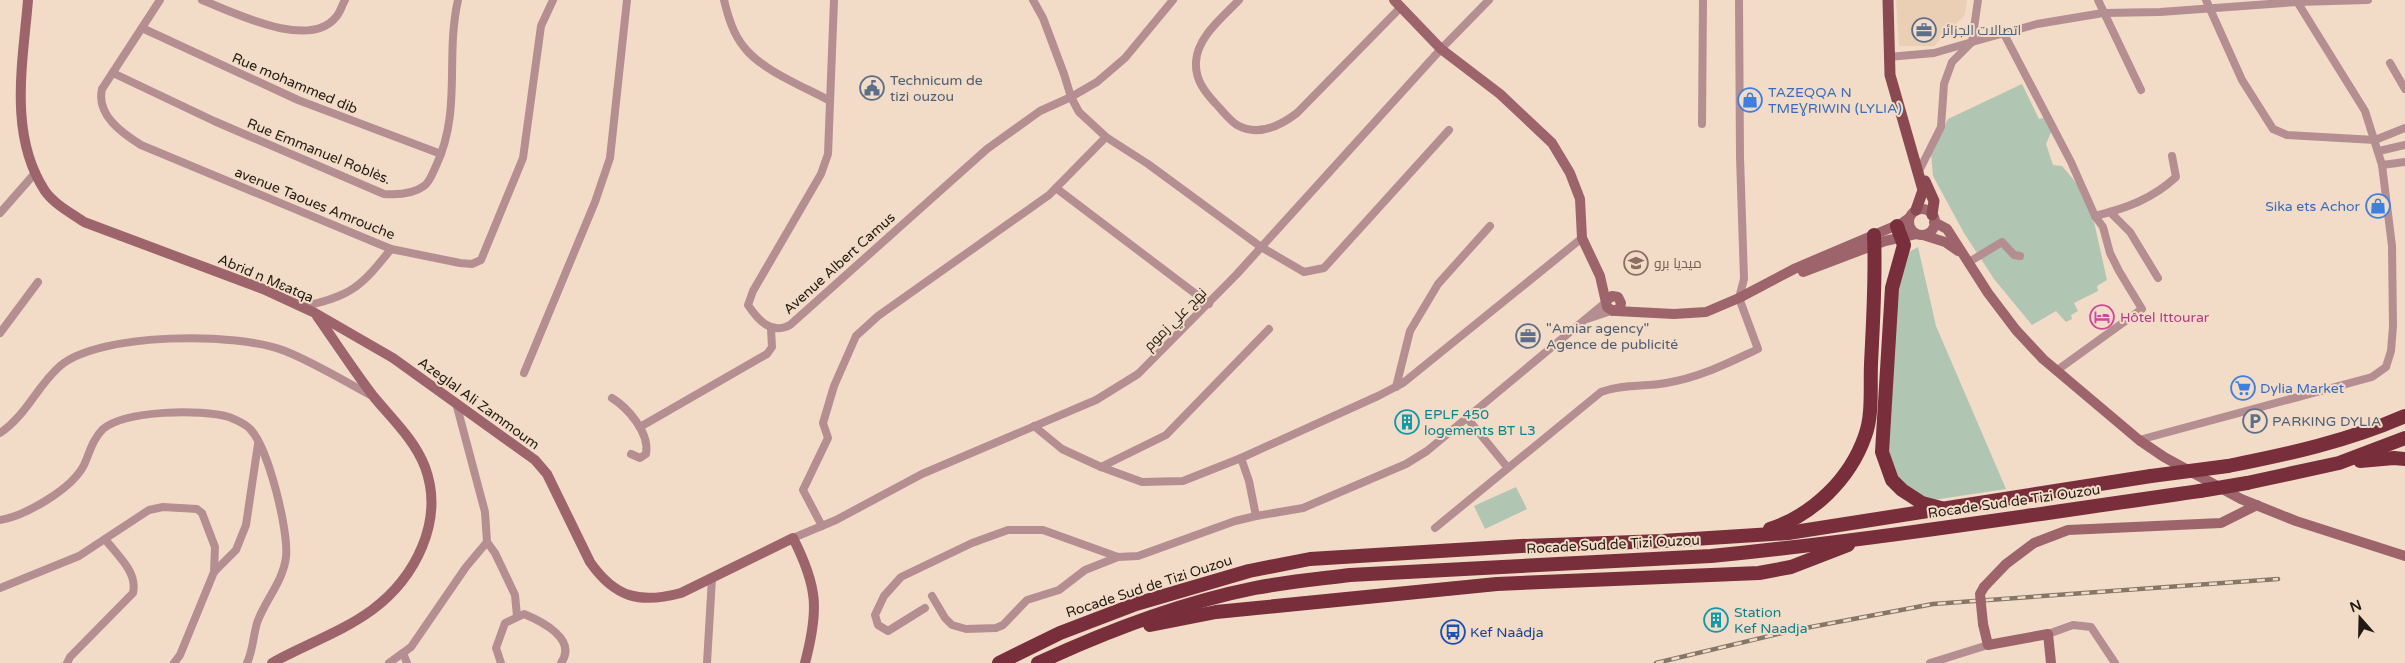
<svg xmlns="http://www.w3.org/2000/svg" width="2405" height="663" viewBox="0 0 2405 663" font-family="'Varela Round',Cairo,sans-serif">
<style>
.built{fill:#ebcfb5}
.green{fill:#b0c5b2}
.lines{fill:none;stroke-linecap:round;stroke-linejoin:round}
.street{stroke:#b58e91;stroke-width:8}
.secondary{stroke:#9d656b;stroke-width:10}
.primary{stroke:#8a4851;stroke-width:11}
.highway{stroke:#792e3b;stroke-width:14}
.rail-casing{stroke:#857768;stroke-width:4.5}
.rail{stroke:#f2dcc7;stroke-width:2.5;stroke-dasharray:8;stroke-linecap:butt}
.secondary-bridge{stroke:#9d656b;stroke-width:10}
.highway-bridge{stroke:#792e3b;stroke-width:14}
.labels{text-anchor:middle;stroke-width:4;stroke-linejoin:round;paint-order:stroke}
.service-label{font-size:14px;fill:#4e5e75;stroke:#f2dcc7;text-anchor:start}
.street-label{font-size:14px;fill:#231b13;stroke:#f2dcc7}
.shop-label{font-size:14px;fill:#366cbe;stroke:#f2dcc7;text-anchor:start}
.education-label{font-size:14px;fill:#785e54;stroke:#f2dcc7;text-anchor:start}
.hotel-label{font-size:14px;fill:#b23c85;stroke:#f2dcc7;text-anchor:start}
.culture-label{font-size:14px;fill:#0d838f;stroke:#f2dcc7;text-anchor:start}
.transit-label{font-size:14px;fill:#164399;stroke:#f2dcc7;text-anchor:start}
</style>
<rect width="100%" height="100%" fill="#f2dcc7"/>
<polygon class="built" points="1896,0 1967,0 1965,15 1934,46 1899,46"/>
<g class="green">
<polygon points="2022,84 2039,119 2047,117 2052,130 2046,144 2053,165 2062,166 2078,185 2094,222 2107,280 2097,286 2098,291 2074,303 2078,311 2071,315 2072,319 2066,322 2056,311 2032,325 1994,279 1964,233 1933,176 1931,153 1948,119"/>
<polygon points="1918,247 1936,326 2006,489 1933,500 1916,494 1895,475 1890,464 1887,434 1899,275 1909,252"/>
<polygon points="1516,487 1527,509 1485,529 1474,506"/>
</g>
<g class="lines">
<g class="street">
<path d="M160,0l-58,89c-6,26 20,44 39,56l250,104 69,14 12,1 9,-4 42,-102 18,-132 12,-26"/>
<path d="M202,0c31,12 107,51 134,17 4,-4 6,-12 9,-17"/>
<path d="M724,0c4,16 9,34 20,47 17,23 61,40 86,54"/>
<path d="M834,0l-6,154 -7,20 -68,117 -5,14c10,15 23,30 42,20l197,-176 53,-38 31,-14 26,-15 28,-24 48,-58"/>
<polyline points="1033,0 1043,18 1064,74 1071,97 1079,112 1106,137 1148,164 1261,247 1304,272 1324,268 1449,130"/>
<path d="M1239,0c-16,17 -42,37 -43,62 -1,17 8,29 19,41 7,7 14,17 22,22 21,12 43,1 60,-12l104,-106"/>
<polyline points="2098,0 2141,90"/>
<polyline points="2206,0 2242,80 2273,129 2287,135 2375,140 2405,128"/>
<polyline points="142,28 298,100 441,154"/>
<polyline points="2004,34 2071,162 2095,216 2103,227 2110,253 2119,271 2142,309 2056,371"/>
<polyline points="1888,57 1934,53 1972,42 1978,0"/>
<polyline points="2390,63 2405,89"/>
<path d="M113,73l101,48 170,73c13,1 29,0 40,-8 6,-4 9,-14 12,-20 26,-55 9,-109 22,-166"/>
<polyline points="1702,124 1703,0"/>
<polyline points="2379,151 2405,145"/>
<polyline points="2382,165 2405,162"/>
<polyline points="1919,171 1941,127 1944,84 1952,62 1972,42 2037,24 2103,13 2160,12 2297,2 2368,0"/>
<polyline points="1056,188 1209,304"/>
<polyline points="2110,212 2130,232 2158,278"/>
<polyline points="0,213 36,172"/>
<path d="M2095,216c32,-8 57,-17 81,-39l-4,-21"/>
<polyline points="1969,262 2002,242 2014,255 2020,256"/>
<path d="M301,307c50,-11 59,-19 90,-58"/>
<polyline points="1587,319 1611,311"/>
<polyline points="0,333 38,282"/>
<polyline points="524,373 595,202 610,158 627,0"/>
<polyline points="1396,387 1410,331 1438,284 1490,226"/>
<path d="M612,398c16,10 38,35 34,56l-6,4 -9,-4"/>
<polyline points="456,403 485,512 487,542 495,553 515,595 517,616"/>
<polyline points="1467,418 1508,468"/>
<polyline points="640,427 767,354 772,347 771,329"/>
<path d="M0,433c26,-17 37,-47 60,-67 40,-34 178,-34 225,-15 30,12 59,30 87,45"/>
<polyline points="2139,440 2372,377 2386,367 2391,351 2393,326 2392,246 2382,165 2365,111 2296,0"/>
<polyline points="1241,458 1378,396 1403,383 1582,238"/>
<polyline points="1101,467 1166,435 1269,329"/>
<polyline points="1256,516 1303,508 1406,464 1427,451 1606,302"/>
<path d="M0,520c25,-4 72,-31 84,-55 6,-13 8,-25 19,-36 23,-19 98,-20 126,-12 5,2 16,7 20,11 19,17 40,104 37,129 -3,25 -21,43 -29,66 -4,14 -4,27 -10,40"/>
<polyline points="822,526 803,490 828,438 823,423 834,386 856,336 878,316 1049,195 1106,137"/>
<path d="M1435,528l166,-136c21,-8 43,-5 65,-9 33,-5 62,-20 92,-34l-19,-51 5,-19 -4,-122 -1,-157"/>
<polyline points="793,538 836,520 922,474 1096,400 1138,374 1236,275 1441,49 1489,0"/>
<polyline points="0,588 79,556 149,510 163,507 197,509 202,513 215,547 214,572"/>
<polyline points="932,596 945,618 952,625 966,629 996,628 1003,625 1027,600 1059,590 1085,570 1118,557"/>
<polyline points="925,608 888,631 878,625 875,615 884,596 901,577 972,543 1008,530 1043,530 1118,557 1138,556 1235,521 1256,516 1249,481 1241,458 1183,481 1142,482 1101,467 1062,449 1034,426"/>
<polyline points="2048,634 2073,625 2091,627 2115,663"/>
<polyline points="403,653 407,663"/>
<path d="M67,663l3,-6 63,-64c5,-21 -16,-38 -28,-54"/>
<polyline points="174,663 180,655 214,572 236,550 246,525 258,444"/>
<polyline points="389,663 411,647 466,567 487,542"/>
<path d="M501,663l-5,-15 9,-25 19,-9c17,7 54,25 37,49"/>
<polyline points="707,663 712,578"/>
<polyline points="1930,663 1988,645"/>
</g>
<g class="secondary">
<path d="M28,0c-5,62 -20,135 17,191 9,13 26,22 39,31l179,67 52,24 78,45 142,102 12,14 43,88c25,36 50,42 91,31l112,-55c25,49 26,72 12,125"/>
<polyline points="1394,0 1441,49 1500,94 1552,143 1570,173 1580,199 1582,238 1600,276 1607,307 1613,311 1620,308 1621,303 1618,297 1612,296 1607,300"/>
<circle cx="1922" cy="222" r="13"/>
<polyline points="1934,222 1947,229 1988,293 2016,330 2043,359 2139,440 2164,457 2241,499 2296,521 2405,556"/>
<polyline points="1923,235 1945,242 1958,251"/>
<polyline points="1803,272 1885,241 1916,234"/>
<polyline points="1616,311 1674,314 1706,312 1739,298 1796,268 1902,223 1909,218"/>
<polyline points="1984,587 2006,564 2034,543 2068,530 2221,523 2257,505"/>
<polyline points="1983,624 1988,645 2048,634 2051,663"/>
<path d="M272,663c32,-18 70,-31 100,-53 43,-32 73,-89 53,-143 -11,-28 -33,-48 -51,-70 -20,-26 -38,-54 -57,-81"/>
</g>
<g class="primary">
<polyline points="1888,0 1890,75 1923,190 1916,210"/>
<polyline points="1925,181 1934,201 1932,215"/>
</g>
<g class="highway">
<polyline points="1897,226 1904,245 1892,288 1882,452 1892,480 1902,490 1922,503 1941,508"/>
<polyline points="2360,461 2394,458 2405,459"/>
<path d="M2228,466c61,-12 120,-25 177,-50"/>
<polyline points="2247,483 2339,463 2405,438"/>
<path d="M1770,529c43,-14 80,-50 95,-93 8,-21 5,-49 6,-72 2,-43 5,-86 3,-129"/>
<polyline points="1150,625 1216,612 1497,584 1759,573 1791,567 1848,545"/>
<polyline points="999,663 1060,633 1136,604 1249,571 1310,559 1521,546 1662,541 1788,533 2151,476"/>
<path d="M1038,663c69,-32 142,-60 217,-75 31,-6 63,-9 95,-13l361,-19c163,-16 326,-42 489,-65"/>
</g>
<g class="rail-casing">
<polyline id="rail" points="1656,663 1795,630 1933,604 2278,579"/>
</g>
<use href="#rail" class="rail"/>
<polyline class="secondary-bridge" points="1983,624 1980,594 1984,587"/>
<g class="highway-bridge">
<polyline points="2151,476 2228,466"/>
<polyline points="2200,491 2247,483"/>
</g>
</g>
<defs>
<g id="office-ring" transform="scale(1.25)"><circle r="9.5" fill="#f2dcc7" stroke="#5c6f8a" stroke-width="1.5"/><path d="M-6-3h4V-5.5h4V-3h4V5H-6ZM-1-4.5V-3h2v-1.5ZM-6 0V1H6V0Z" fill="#5c6f8a"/></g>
<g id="civic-ring" transform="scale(1.25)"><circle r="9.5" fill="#f2dcc7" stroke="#5c6f8a" stroke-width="1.5"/><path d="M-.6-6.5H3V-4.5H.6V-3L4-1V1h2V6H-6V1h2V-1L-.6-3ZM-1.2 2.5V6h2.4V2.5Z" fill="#5c6f8a"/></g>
<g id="shop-ring" transform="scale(1.25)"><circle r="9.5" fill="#f2dcc7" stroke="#3f7fe0" stroke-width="1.5"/><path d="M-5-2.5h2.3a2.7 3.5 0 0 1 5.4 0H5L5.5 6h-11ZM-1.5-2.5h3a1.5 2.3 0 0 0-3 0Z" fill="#3f7fe0"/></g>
<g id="school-ring" transform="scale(1.25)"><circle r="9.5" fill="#f2dcc7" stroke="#8d6e63" stroke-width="1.5"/><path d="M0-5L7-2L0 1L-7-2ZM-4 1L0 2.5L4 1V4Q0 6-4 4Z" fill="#8d6e63"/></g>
<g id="hotel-ring" transform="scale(1.25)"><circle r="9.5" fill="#f2dcc7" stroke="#d1479c" stroke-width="1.5"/><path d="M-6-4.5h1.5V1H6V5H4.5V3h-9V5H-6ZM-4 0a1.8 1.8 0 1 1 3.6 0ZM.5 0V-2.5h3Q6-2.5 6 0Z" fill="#d1479c"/></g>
<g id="supermarket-ring" transform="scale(1.25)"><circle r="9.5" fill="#f2dcc7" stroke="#3f7fe0" stroke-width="1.5"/><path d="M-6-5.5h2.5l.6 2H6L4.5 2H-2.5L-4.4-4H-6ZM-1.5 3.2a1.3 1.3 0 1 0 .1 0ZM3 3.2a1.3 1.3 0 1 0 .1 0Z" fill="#3f7fe0"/></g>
<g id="parking-ring" transform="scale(1.25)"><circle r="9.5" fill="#f2dcc7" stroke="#5c6f8a" stroke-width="1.5"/><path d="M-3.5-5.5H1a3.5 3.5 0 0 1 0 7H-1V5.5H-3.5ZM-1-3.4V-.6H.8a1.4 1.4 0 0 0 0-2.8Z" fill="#5c6f8a"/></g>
<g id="building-ring" transform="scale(1.25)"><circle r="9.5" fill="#f2dcc7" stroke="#0f9aa8" stroke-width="1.5"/><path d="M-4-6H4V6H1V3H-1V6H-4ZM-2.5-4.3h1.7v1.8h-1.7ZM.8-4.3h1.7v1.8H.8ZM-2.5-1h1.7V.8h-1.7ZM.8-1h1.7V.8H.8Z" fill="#0f9aa8"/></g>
<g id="bus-ring" transform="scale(1.25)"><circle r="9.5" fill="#f2dcc7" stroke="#1a4fb4" stroke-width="1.5"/><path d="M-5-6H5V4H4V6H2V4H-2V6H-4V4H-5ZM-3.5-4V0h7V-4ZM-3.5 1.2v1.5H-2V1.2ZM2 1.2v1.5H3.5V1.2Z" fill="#1a4fb4"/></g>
</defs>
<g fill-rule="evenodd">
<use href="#office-ring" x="1924" y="30"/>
<use href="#civic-ring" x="872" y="88"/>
<use href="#shop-ring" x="1750" y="100"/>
<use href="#shop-ring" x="2378" y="206"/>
<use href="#school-ring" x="1636" y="263"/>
<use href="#hotel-ring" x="2102" y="317"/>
<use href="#office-ring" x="1528" y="336"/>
<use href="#supermarket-ring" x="2243" y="388"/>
<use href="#parking-ring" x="2255" y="421"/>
<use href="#building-ring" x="1407" y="422"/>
<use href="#building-ring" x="1716" y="620"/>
<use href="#bus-ring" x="1453" y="632"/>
</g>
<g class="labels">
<g class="service-label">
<text x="1942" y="35">اتصالات الجزائر</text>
<text x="890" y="85">Technicum de<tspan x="890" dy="16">tizi ouzou</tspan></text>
<text x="1546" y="333">"Amiar agency"<tspan x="1546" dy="16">Agence de publicité</tspan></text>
<text x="2272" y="426">PARKING DYLIA</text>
</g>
<g class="street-label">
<text transform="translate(295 83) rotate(23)" y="5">Rue mohammed dib</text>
<text transform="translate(319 151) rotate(22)" y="5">Rue Emmanuel Roblès.</text>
<text transform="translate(315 203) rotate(22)" y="5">avenue Taoues Amrouche</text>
<text transform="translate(839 263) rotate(-42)" y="5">Avenue Albert Camus</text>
<text transform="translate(266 278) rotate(23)" y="5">Abrid n Mɛatqa</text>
<text transform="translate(1175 319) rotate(-45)" y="5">نهج علي زموم</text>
<text transform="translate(479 403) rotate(36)" y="5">Azeglal Ali Zammoum</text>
<text transform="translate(2014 501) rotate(-8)" y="5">Rocade Sud de Tizi Ouzou</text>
<text transform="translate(1613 544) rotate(-3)" y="5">Rocade Sud de Tizi Ouzou</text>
<text transform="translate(1149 586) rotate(-18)" y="5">Rocade Sud de Tizi Ouzou</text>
</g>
<g class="shop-label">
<text x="1768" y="97">TAZEQQA N<tspan x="1768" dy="16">TMEƔRIWIN (LYLIA)</tspan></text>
<text x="2360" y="211" text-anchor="end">Sika ets Achor</text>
<text x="2260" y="393">Dylia Market</text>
</g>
<g class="education-label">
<text x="1654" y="268">ميديا برو</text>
</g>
<g class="hotel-label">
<text x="2120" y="322">Hôtel Ittourar</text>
</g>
<g class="culture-label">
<text x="1424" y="419">EPLF 450<tspan x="1424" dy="16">logements BT L3</tspan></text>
<text x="1734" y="617">Station<tspan x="1734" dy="16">Kef Naadja</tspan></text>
</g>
<g class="transit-label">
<text x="1470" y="637">Kef Naâdja</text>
</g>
</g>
<g transform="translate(2360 618) rotate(340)" stroke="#f2dcc7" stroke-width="4" paint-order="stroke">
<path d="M0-4L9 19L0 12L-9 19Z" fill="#231b13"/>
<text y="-8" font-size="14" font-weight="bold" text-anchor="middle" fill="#231b13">N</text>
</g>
</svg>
